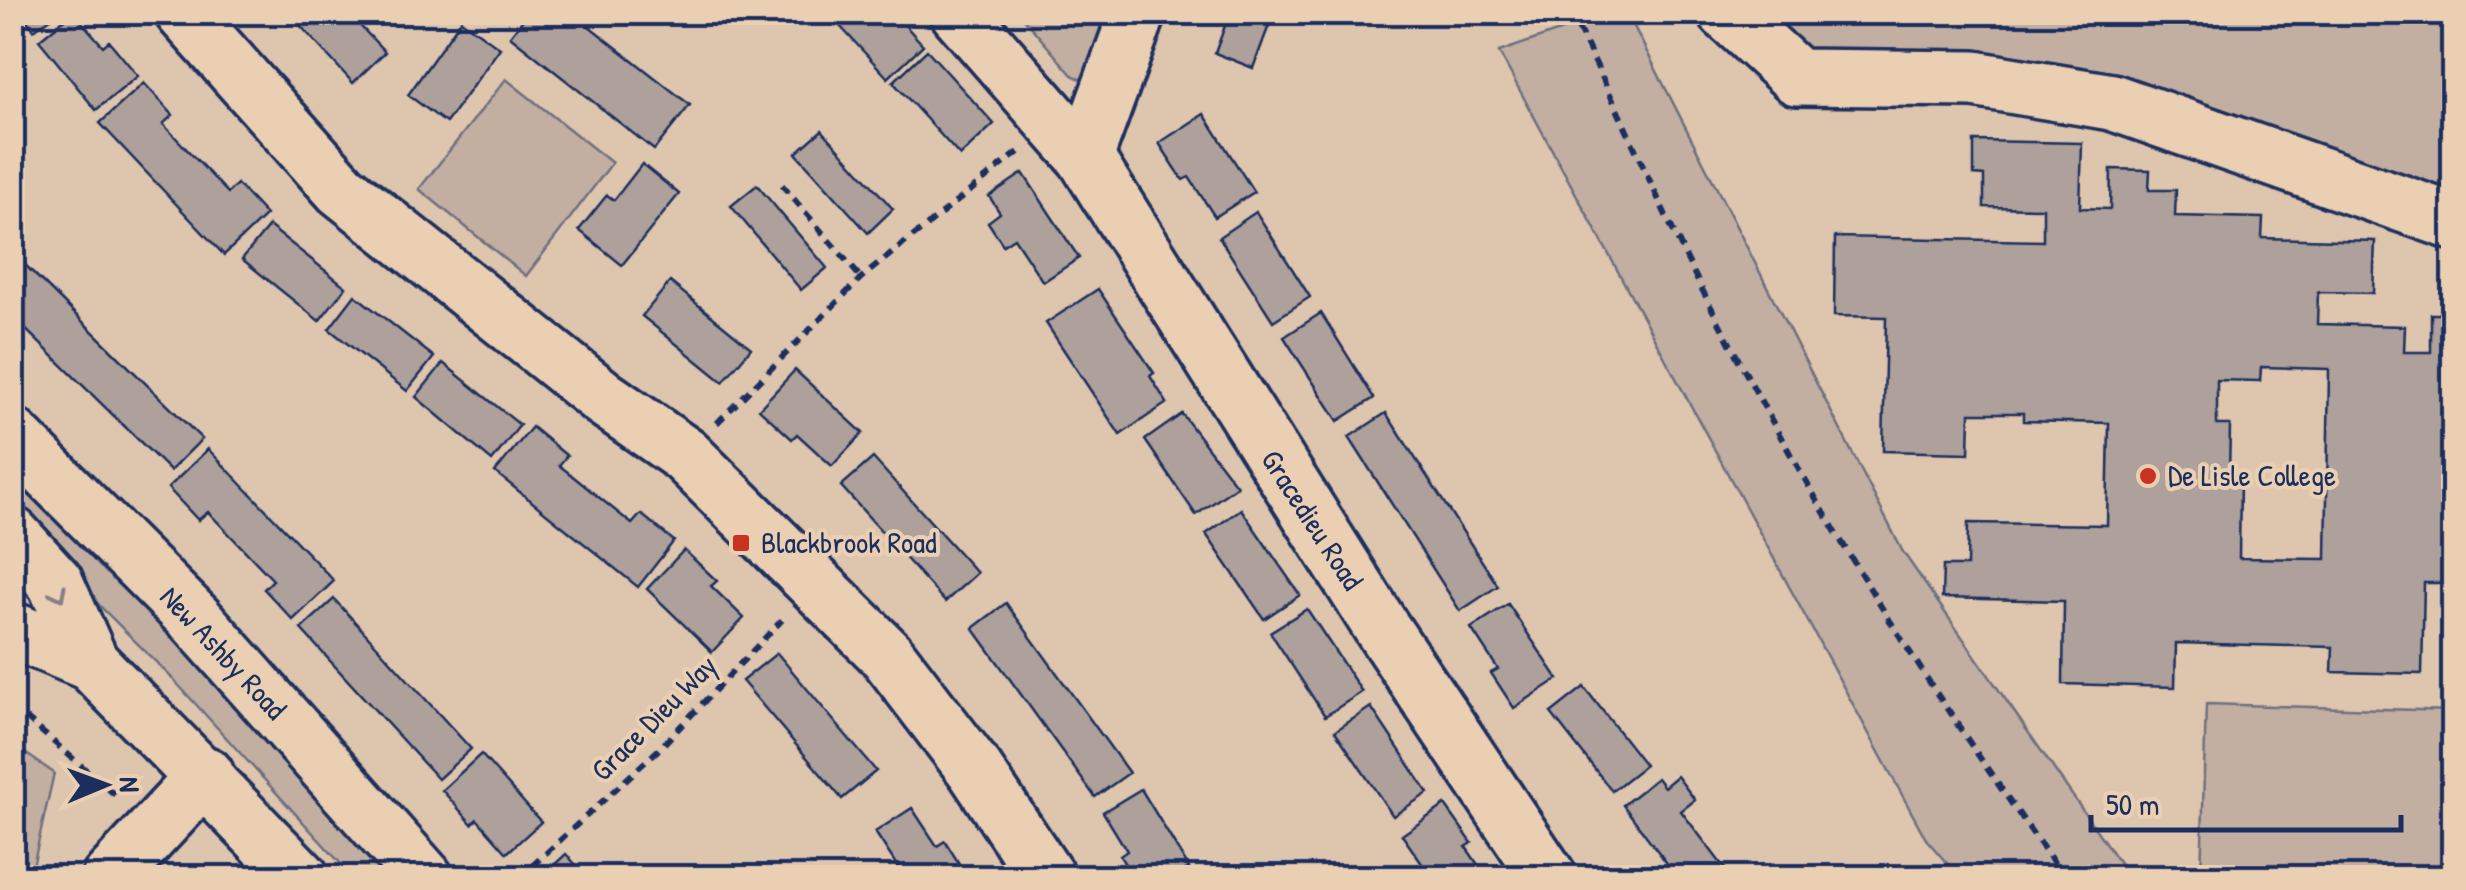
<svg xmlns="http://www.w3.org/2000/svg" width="2466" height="890" viewBox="0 0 2466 890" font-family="'Patrick Hand',sans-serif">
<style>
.green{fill:#c2afa2;stroke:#6e6f80;stroke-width:2.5}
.building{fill:#aea09a;stroke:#1b2f5e;stroke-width:2.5;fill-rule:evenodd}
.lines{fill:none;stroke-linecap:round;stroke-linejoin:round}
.minor-casing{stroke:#1b2f5e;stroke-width:62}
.major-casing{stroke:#1b2f5e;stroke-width:62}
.path{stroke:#1b2f5e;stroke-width:6;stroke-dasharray:10 8;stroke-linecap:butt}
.minor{stroke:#ebcfb2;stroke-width:55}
.major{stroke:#ebcfb2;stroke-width:55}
.oneway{stroke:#837f88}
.poi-dot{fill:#c8321e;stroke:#ebcfb2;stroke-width:4}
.labels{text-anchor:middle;stroke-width:8;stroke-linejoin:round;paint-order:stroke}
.poi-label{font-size:30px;fill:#1b2f5e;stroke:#ebcfb2;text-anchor:start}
.street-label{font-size:30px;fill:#1b2f5e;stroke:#ebcfb2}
</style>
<rect width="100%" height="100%" fill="#dec5ad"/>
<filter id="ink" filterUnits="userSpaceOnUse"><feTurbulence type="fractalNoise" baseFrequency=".01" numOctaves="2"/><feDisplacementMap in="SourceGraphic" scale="20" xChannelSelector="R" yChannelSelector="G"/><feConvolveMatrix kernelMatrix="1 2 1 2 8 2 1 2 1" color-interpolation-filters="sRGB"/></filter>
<g filter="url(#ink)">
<g class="green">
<polygon points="1614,12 1627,13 1903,552 2129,877 1959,877 1926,839 1499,52"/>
<polygon points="1019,13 1121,13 1089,83 1072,75"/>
<polygon points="1754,13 2453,13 2453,200 2127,80 1966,50 1799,56"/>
<polygon points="506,79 612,163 526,276 419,189"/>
<polygon points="12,464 402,877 353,877 172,678 13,519"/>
<polygon points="2206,704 2453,711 2453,877 2201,877"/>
<polygon points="12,744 54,773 33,866 40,877 13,877"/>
</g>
<g class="building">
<polygon points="21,12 59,12 34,30"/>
<polygon points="73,12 103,46 109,41 138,76 96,110 39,40"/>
<polygon points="288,12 347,12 385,52 353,83"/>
<polygon points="529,12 571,12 690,105 654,150 510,36"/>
<polygon points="827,12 893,12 923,45 888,78"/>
<polygon points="1230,12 1274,12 1253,68 1215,53"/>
<polygon points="461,20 500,48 446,123 408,95"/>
<polygon points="927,50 994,124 960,156 893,82"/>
<polygon points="144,83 173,115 163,124 228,193 237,184 266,215 224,255 100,123"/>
<polygon points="1204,114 1254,192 1215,217 1189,177 1183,180 1159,143"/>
<polygon points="822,130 893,209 868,233 796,153"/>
<path d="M1974,141l108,2 -2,65 30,1 1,-40 39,1 -1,20h27l-1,26 88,2 -1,20 113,3 -2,52 -55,-1 -1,32 88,2 -1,26h27v-38h23v269h-30l-2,91 -90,-2 1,-25 -157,-4 -1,44 -112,-3 1,-83 -122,-3 1,-32h24l1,-43 139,2 2,-102 -86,-2v-8h-53l-1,40 -86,-2 3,-134 -52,-1 1,-79 208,4v-33l-59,-1v-31l-10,-1zM2261,367l68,2 -3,190 -87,-1 1,-81h-11l1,-52h-13v-45l43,1z"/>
<polygon points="642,164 679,194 622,265 579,230 607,195 614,200"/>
<polygon points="1023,173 1079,258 1043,282 1014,238 1003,245 988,222 1000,213 989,196"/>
<polygon points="757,185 827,268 801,290 731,206"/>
<polygon points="1256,212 1310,297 1273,321 1219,237"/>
<polygon points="269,226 346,287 319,321 242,259"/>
<polygon points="12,252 202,439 170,471 12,316"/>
<polygon points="670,282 751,348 723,382 642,316"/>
<polygon points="1098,289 1154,373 1150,376 1167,403 1120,435 1046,323"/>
<polygon points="355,295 434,357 407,391 329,329"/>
<polygon points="1321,313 1374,398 1338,421 1284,337"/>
<polygon points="443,363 520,425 492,461 416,397"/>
<polygon points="795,370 863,433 832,466 797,434 792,439 759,409"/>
<polygon points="1386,413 1498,586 1460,611 1349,437"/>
<polygon points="1182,414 1237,486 1196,515 1145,440"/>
<polygon points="532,427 567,456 559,465 632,524 641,514 674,541 638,587 495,472"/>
<polygon points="208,449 334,581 293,620 264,589 273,580 208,512 198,520 168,488"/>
<polygon points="873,458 977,573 945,602 841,486"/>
<polygon points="1241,509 1300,595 1264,619 1206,534"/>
<polygon points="684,550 717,581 711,586 744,618 712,652 647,589"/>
<polygon points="334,599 471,749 438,779 301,629"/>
<polygon points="1006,603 1129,773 1095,797 973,628"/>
<polygon points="1508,604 1558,679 1514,708 1491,673 1498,669 1471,628"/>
<polygon points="1307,609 1362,692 1325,716 1270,632"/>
<polygon points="777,653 876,771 842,799 742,681"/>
<polygon points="1584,687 1645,765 1612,791 1551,713"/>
<polygon points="1371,707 1428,793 1393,816 1335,731"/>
<polygon points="481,754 541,822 507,853 477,819 472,824 442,790"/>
<polygon points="1677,776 1695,800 1681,811 1732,878 1678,878 1623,805 1657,778 1664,787"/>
<polygon points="1141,789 1189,868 1172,878 1133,878 1120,856 1127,851 1103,812"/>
<polygon points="1445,805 1472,843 1466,847 1487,878 1432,878 1402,835"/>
<polygon points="912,808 937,846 945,841 968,878 905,878 875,832"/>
<polygon points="566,854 588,878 540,878"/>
</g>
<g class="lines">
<g class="minor-casing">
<g id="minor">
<polyline points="183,12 341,189 603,398 685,455 887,655 975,770 1047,878"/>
<polyline points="958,12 1085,157 1383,630 1549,878"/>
<polyline points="1726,12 1797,77 1974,79 2112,102 2454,222"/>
<polyline points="1085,157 1138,12"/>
<polyline points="12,436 197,621 425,878"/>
<polyline points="110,878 206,775"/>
</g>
</g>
<g class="major-casing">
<g id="major">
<polyline points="12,535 55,582 91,663 301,878"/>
<polyline points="12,630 91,663"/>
</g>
</g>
<g class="path">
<path d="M1570,12c49,95 88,193 137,287 103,202 224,396 358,579"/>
<polyline points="782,185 861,278"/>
<polyline points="717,423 861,278 1020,151"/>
<polyline points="12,706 121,800"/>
<polyline points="519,878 657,751 782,620"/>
</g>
<use href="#minor" class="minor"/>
<use href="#major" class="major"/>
</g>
<defs><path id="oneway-chevron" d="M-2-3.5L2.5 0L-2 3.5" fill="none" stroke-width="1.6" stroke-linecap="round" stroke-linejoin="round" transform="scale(2.5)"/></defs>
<use class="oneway" href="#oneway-chevron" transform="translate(59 594) rotate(63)"/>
</g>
<g class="poi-dot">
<circle cx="2148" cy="476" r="10"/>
<rect x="731" y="533" width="20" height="20" rx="5"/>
</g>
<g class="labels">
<g class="poi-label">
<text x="2168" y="486">De Lisle College</text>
<text x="761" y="553">Blackbrook Road</text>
</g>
<g class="street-label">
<text transform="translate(1312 520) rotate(57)" y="10">Gracedieu Road</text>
<text transform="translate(223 653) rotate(47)" y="10">New Ashby Road</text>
<text transform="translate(654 718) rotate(-45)" y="10">Grace Dieu Way</text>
</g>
</g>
<rect width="2466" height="890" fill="none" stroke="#ebcfb2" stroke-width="50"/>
<rect x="25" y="25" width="2416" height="840" fill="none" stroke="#1b2f5e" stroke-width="4" filter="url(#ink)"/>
<g transform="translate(105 785) rotate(89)" stroke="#ebcfb2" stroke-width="8" paint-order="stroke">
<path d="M0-8L18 38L0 25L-18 38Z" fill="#1b2f5e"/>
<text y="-15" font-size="28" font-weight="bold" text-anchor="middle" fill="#1b2f5e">N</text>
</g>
<path d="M2091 815v15h310v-15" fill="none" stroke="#1b2f5e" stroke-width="5"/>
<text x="2106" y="815" font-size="30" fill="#1b2f5e" stroke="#ebcfb2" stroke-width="8" paint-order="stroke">50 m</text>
</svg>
